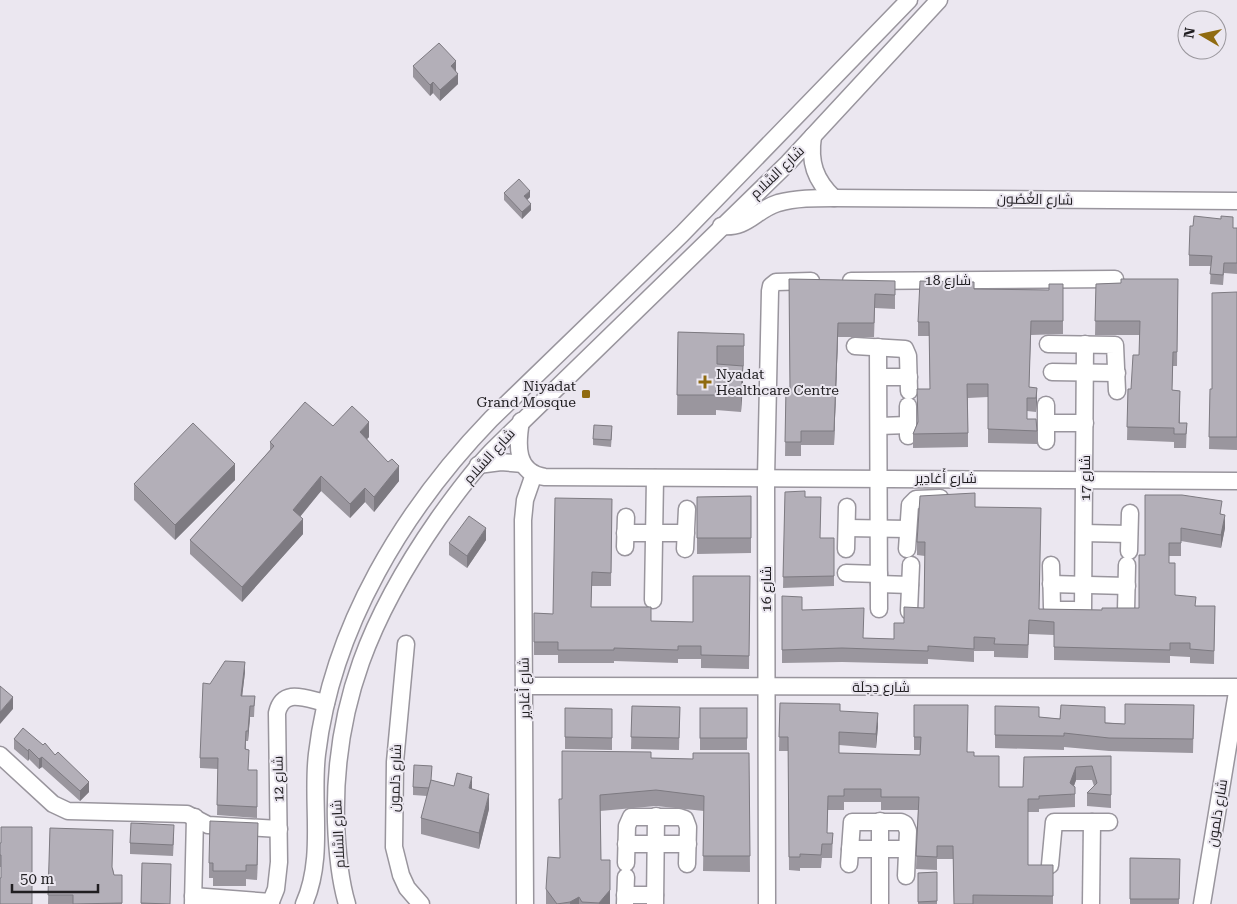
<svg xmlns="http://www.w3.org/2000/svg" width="1237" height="904" viewBox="0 0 1237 904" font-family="'Roboto Serif',Cairo,serif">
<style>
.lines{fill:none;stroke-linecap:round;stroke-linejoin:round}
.minor-casing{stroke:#99959d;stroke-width:19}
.minor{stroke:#fff;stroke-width:16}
.wall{fill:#9a969e}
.shaded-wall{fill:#7d7a81}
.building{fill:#b3afb8;stroke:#7d7a81}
.poi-dot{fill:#906b10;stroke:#ebe7f0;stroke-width:2}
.labels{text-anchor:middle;stroke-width:4;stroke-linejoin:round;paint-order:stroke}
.street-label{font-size:14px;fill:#201e21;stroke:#ebe7f0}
.poi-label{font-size:14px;fill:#201e21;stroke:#ebe7f0;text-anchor:start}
</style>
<rect width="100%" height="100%" fill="#ebe7f0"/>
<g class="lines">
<g class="minor-casing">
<g id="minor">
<path d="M813,136c-4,26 2,44 21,62"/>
<path d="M721,226c27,3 34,-16 57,-23 18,-5 37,-5 56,-5l403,3"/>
<polyline points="851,281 1115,279"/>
<polyline points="1048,344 1115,345 1117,391"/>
<polyline points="855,346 905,349 908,356 909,391"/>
<polyline points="878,347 879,609"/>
<polyline points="1052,372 1117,373"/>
<polyline points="879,377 909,377"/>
<path d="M521,421c-4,23 -6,52 24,56l692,4"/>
<polyline points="1046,423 1085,423"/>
<polyline points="879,426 908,425"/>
<polyline points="908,436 908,406"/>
<polyline points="1046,441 1046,405"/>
<polyline points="478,465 501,462 523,464"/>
<polyline points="847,528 908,529"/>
<polyline points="625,533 686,533"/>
<polyline points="1084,533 1129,534"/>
<polyline points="625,547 626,517"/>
<polyline points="685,549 687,509"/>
<polyline points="846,549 847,507"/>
<polyline points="907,549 910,505 916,499 940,498"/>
<polyline points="1129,551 1130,513"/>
<polyline points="1051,565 1052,607 1057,610 1074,610"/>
<polyline points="846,573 879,574"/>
<polyline points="879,584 910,585"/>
<polyline points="1051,584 1127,586"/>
<polyline points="653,600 655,478"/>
<polyline points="909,611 911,565"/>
<polyline points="1083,611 1085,344"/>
<polyline points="1126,611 1127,565"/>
<polyline points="406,644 395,762 394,847 401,875 407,888 421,904"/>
<polyline points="525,686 1237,687"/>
<polyline points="0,755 53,804 68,811 187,814 208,825 279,829"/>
<polyline points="880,821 880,904"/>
<polyline points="626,844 688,844"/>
<polyline points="850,849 907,849"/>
<polyline points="626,863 627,826 631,817 679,817 685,819 688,827 687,864"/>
<polyline points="849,864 852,822 901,822 905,824 908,831 906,876"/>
<polyline points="1050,865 1054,822 1109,822"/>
<polyline points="625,895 655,895"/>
<polyline points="193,896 271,902"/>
<polyline points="193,904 195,817"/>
<path d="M270,904l6,-15 3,-27 -2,-149c6,-26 29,-14 49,-10"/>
<path d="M304,904c21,-47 7,-101 13,-150 15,-127 87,-245 174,-335l191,-185 227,-234"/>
<path d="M347,904c-8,-27 -10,-54 -11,-82 -3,-118 36,-208 102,-303 17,-24 34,-47 54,-68l296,-288 151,-163"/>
<polyline points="525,904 523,520 525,500 534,474"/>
<polyline points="625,904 626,877"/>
<polyline points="655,904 656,816"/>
<polyline points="767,904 766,478 770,291 771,286 776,282 811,281"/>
<polyline points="1091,904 1092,822"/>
<polyline points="1202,904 1237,692"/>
</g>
</g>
<use href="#minor" class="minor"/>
</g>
<g class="wall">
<polygon points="413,66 456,71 458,84 440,101 433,93 430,96 413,77"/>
<polygon points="504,193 530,197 527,200 531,210 522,219 504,200"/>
<polygon points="1233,228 1237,228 1237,274 1224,273 1223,285 1210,284 1211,266 1189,266 1189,255"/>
<polygon points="789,279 895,281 895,309 875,308 874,337 838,337 834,445 801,445 801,456 785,456 786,389 790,389"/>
<polygon points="1178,279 1177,366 1173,366 1172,390 1180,391 1180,423 1187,423 1186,448 1174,448 1174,442 1127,440 1128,389 1131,389 1139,355 1140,335 1095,335 1096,284 1121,283"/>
<polygon points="1063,284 1063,334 1031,335 1029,387 1037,388 1037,401 1036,412 1027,411 1027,419 1037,431 1037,444 988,443 988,397 968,398 968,447 913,448 913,434 930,389 929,336 918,336 918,322 974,289 1049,290"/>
<polygon points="1237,292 1237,450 1209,449 1210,389 1212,389"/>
<polygon points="678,332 744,334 744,366 743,366 741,412 716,410 716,415 677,415"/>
<polygon points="333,426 369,437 367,439 399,481 374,512 365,502 350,518 321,491 300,517 303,534 242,602 190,554 190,540 270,450 270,442"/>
<polygon points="612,433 611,447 593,445 593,439"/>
<polygon points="235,480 175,540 134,500 134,484"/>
<polygon points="785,492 805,497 820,538 834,538 834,586 783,588"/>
<polygon points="1145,495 1222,514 1225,528 1221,548 1181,541 1181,556 1169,556 1169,563 1175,595 1196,606 1215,606 1214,664 1190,663 1190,657 1170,656 1170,663 1054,660 1054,635 1029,634 1028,658 994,657 994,651 974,651 974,662 928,659 928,664 842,662 782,663 782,596 802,610 863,638 894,639 904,623 924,608 925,556 917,555 917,542 975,507 1039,609 1102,610 1139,608 1145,555"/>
<polygon points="751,496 751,553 697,554 697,497"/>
<polygon points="612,499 611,586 592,586 591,607 651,621 693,622 750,576 749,669 701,668 701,659 678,659 678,663 614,661 614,663 558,663 558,655 534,655 534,613 553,614"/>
<polygon points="486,540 467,568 449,555 449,543"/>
<polygon points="245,672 242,696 255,696 254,717 250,717 248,741 246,741 246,749 248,770 257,770 257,818 217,815 218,769 200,768 200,758 210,684"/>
<polygon points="780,703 878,726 876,748 839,745 839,753 920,755 920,750 914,750 914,705 968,752 974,756 999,787 1023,787 1024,757 1111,756 1111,808 1087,806 1087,793 1094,786 1092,780 1076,780 1074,786 1075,787 1075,807 1039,809 1039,812 1028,812 1028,865 1053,865 1053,904 954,904 953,859 937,859 937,870 916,869 918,810 881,810 881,802 844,802 844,810 828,810 827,833 833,833 832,858 822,858 821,868 800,868 800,871 789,870 788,751 779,751"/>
<polygon points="1194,705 1193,753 1109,751 1064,747 1064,750 995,748 995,706 1039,717 1125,724"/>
<polygon points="632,706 680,707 679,750 631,749"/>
<polygon points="565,708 612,709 612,750 565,749"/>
<rect x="700" y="708" width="47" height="42"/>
<polygon points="23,728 89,792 80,801 42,767 39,769 29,759 28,761 14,749 14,739"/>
<polygon points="749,753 750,872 703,871 704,811 656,806 600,811 601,860 610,904 546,904 546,889 560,858 562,799 651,758 693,759"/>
<polygon points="431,780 454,786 472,789 489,809 479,849 421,834 421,818 427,796 413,795 413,787"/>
<polygon points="32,827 1,878 1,867 0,867 0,843 1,843"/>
<polygon points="50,828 113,869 114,875 122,875 122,904 48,904"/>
<polygon points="174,837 173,856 130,854 130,843"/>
<polygon points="258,838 257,880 246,879 246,886 213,886 213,878 209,878 209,863"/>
<polygon points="1130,858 1180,859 1179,904 1130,904"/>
<polygon points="142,863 170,904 141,904"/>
<polygon points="937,872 937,904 918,904 918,873"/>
</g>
<g class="shaded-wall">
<polygon points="456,61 456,72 451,66"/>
<polygon points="458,74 458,84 440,101 440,90"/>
<polygon points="433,82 433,93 430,96 430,85"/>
<polygon points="530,191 530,197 524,203 524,196"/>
<polygon points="531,204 531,210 522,219 522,212"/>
<polygon points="838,323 838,337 834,445 834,431"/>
<polygon points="743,366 743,386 741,412 741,392"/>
<polygon points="1037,388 1037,401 1036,412 1036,398"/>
<polygon points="369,422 369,437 360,446 360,432"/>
<polygon points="235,464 235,480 175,540 175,525"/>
<polygon points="399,466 399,481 374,512 374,497"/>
<polygon points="321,476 321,491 293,525 293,510"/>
<polygon points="365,488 365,502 350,518 350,504"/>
<polygon points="1225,515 1225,528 1221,548 1221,535"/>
<polygon points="303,519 303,534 242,602 242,587"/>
<polygon points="486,528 486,540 467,568 467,556"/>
<polygon points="245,662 245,672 241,706 241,696"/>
<polygon points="13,697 13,709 0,724 0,712"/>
<polygon points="250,706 250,717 248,741 248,731"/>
<polygon points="878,713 878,726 876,748 876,734"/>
<polygon points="29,749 29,759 28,761 28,751"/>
<polygon points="42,757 42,767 39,769 39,759"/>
<polygon points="1076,767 1076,780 1070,796 1070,783"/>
<polygon points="472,777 472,792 469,788"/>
<polygon points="89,782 89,792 80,801 80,791"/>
<polygon points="489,794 489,809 479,849 479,833"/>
<polygon points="258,823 258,838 257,880 257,865"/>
<polygon points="610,890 610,904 599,904 599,903"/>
<polygon points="579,897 579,904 570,904 570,902"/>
</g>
<g class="building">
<polygon points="439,43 456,61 451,66 458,74 440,90 433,82 430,85 413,66"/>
<polygon points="519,179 530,191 524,196 531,204 522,212 504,193"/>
<polygon points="1194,216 1221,219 1221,216 1233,217 1233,228 1237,228 1237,263 1224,263 1223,275 1210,274 1212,256 1189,255 1190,226 1193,226"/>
<polygon points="789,279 895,281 895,295 875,294 874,323 838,323 834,431 801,431 801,442 785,442 786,389 790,389"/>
<polygon points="1121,279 1178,279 1177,352 1173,352 1172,390 1180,391 1179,423 1187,423 1186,434 1174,434 1174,428 1127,427 1128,389 1131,389 1133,355 1139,355 1140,321 1095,321 1096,284 1121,283"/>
<polygon points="920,281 974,282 974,289 1049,290 1049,284 1063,284 1063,321 1031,321 1029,387 1037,388 1036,398 1027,398 1027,419 1036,419 1037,431 988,429 988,384 967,384 968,433 913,434 918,422 917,389 930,389 929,322 918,322"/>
<polygon points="1237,292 1237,437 1209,437 1210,389 1212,389 1212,293"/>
<polygon points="678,332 744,334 744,346 717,346 717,364 743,366 741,392 716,390 716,395 677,395"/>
<polygon points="305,402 333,426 352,406 369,422 360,432 388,462 392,459 399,466 374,497 365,488 350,504 321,476 293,510 303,519 242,587 190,540 274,446 270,442"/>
<polygon points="193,423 235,464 175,525 134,484"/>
<polygon points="594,425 612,426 611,440 593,439"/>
<polygon points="805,491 805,497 821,497 820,538 834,538 834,576 783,577 785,492"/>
<polygon points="975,493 975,507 1041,508 1039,609 1102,610 1102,608 1139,608 1139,555 1145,555 1145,495 1182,495 1222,501 1220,514 1225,515 1221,535 1181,528 1181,543 1169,543 1169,563 1175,563 1175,595 1196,597 1195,606 1215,606 1214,651 1190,649 1190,643 1170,643 1170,650 1054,647 1054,622 1029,620 1028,645 994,644 995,638 974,637 974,649 928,646 928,651 842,648 782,650 782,596 802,597 802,610 864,608 863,638 894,639 894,623 904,623 904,607 924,608 925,542 917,542 920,496"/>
<polygon points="751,496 751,538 697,538 697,497"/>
<polygon points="555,498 612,499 611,573 592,572 591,607 651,607 651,621 693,622 693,576 750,576 749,656 701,655 701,646 678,646 678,650 614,648 614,650 558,650 558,642 534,642 534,613 553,614"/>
<polygon points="469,516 486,528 467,556 449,543"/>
<polygon points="225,661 245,662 241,696 255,696 254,706 250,706 248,731 246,731 245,749 249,750 248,770 257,770 257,807 217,805 218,758 200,758 203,683 210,684"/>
<polygon points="0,686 13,697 0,712"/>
<polygon points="780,703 840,704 840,711 878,713 876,734 839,732 839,753 920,755 921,737 914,737 914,705 968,705 967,752 974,752 974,756 999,756 999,787 1023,787 1024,757 1111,756 1111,795 1087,793 1097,783 1092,766 1076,767 1070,783 1075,787 1075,794 1039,796 1039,799 1028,799 1028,865 1053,865 1053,896 973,895 973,904 954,904 953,846 937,846 937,857 916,856 919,797 881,797 881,789 844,789 844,796 828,796 827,833 833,833 832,844 822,844 821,855 800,854 800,857 789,857 788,737 779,737"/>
<polygon points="1125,704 1194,705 1193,739 1109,738 1064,733 1064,736 995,735 995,706 1039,707 1039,717 1060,719 1061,705 1105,707 1105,723 1125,724"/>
<polygon points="632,706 680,707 679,738 631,737"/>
<polygon points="565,708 612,709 612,738 565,737"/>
<rect x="700" y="708" width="47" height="30"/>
<polygon points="23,728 43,745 45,743 55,755 58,752 89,782 80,791 42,757 39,759 29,749 28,751 14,739"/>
<polygon points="562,751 651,752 651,758 693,759 693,753 749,753 750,856 703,856 704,796 656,790 600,795 601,860 610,860 610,890 599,903 582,902 579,897 570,902 557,904 546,889 548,857 560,858 559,799 562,799"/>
<polygon points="414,765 432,766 431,780 429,788 413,787"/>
<polygon points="457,773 472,777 469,788 489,794 479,833 421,818 431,780 454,786"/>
<polygon points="210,821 258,823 257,865 246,865 246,871 213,871 213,863 209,863"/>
<polygon points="131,823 174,825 173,845 130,843"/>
<polygon points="1,827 32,827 32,904 0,904 0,878 1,878 1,855 0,855 0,843 1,843"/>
<polygon points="50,828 113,830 112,867 114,875 122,875 122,903 73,904 73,895 48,895"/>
<polygon points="1130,858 1180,859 1179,899 1130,899"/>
<polygon points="142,863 171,864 170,904 141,903"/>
<polygon points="937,872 937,901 918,902 918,873"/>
</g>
<g class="poi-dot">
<path d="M702.5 374.5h5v5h5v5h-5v5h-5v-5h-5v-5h5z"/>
<rect x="581" y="389" width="10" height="10" rx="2.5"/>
</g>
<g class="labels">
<g class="street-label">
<text transform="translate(777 172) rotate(-44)" y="5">شارع السَّلام</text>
<text transform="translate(1035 199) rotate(1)" y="5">شارع الغُصُون</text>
<text x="948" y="285">شارع 18</text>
<text transform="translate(489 456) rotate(-48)" y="5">شارع السَّلام</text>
<text x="946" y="483">شارع أَغادِير</text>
<text transform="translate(1085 478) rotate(-90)" y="5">شارع 17</text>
<text transform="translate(766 589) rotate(-90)" y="5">شارع 16</text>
<text x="881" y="692">شارع دِجلَة</text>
<text transform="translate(524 688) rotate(-91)" y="5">شارع أَغادِير</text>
<text transform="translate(395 778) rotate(-88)" y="5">شارع دَلمون</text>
<text transform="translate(278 779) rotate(-91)" y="5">شارع 12</text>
<text transform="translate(1217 813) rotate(-81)" y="5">شارع دَلمون</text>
<text transform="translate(338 834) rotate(-93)" y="5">شارع السَّلام</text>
</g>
<g class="poi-label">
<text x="716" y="379">Nyadat<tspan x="716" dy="16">Healthcare Centre</tspan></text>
<text x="576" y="391" text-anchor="end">Niyadat<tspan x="576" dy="16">Grand Mosque</tspan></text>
</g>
</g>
<g transform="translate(1202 35) rotate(279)"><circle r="24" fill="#ebe7f0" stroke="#9a979d"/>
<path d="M0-4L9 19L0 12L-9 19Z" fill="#906b10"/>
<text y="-8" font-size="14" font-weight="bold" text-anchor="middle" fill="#201e21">N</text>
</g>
<path d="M12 884v8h86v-8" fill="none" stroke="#201e21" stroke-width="2.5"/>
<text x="20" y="884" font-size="15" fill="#201e21" stroke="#ebe7f0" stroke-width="4" paint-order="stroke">50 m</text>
</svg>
